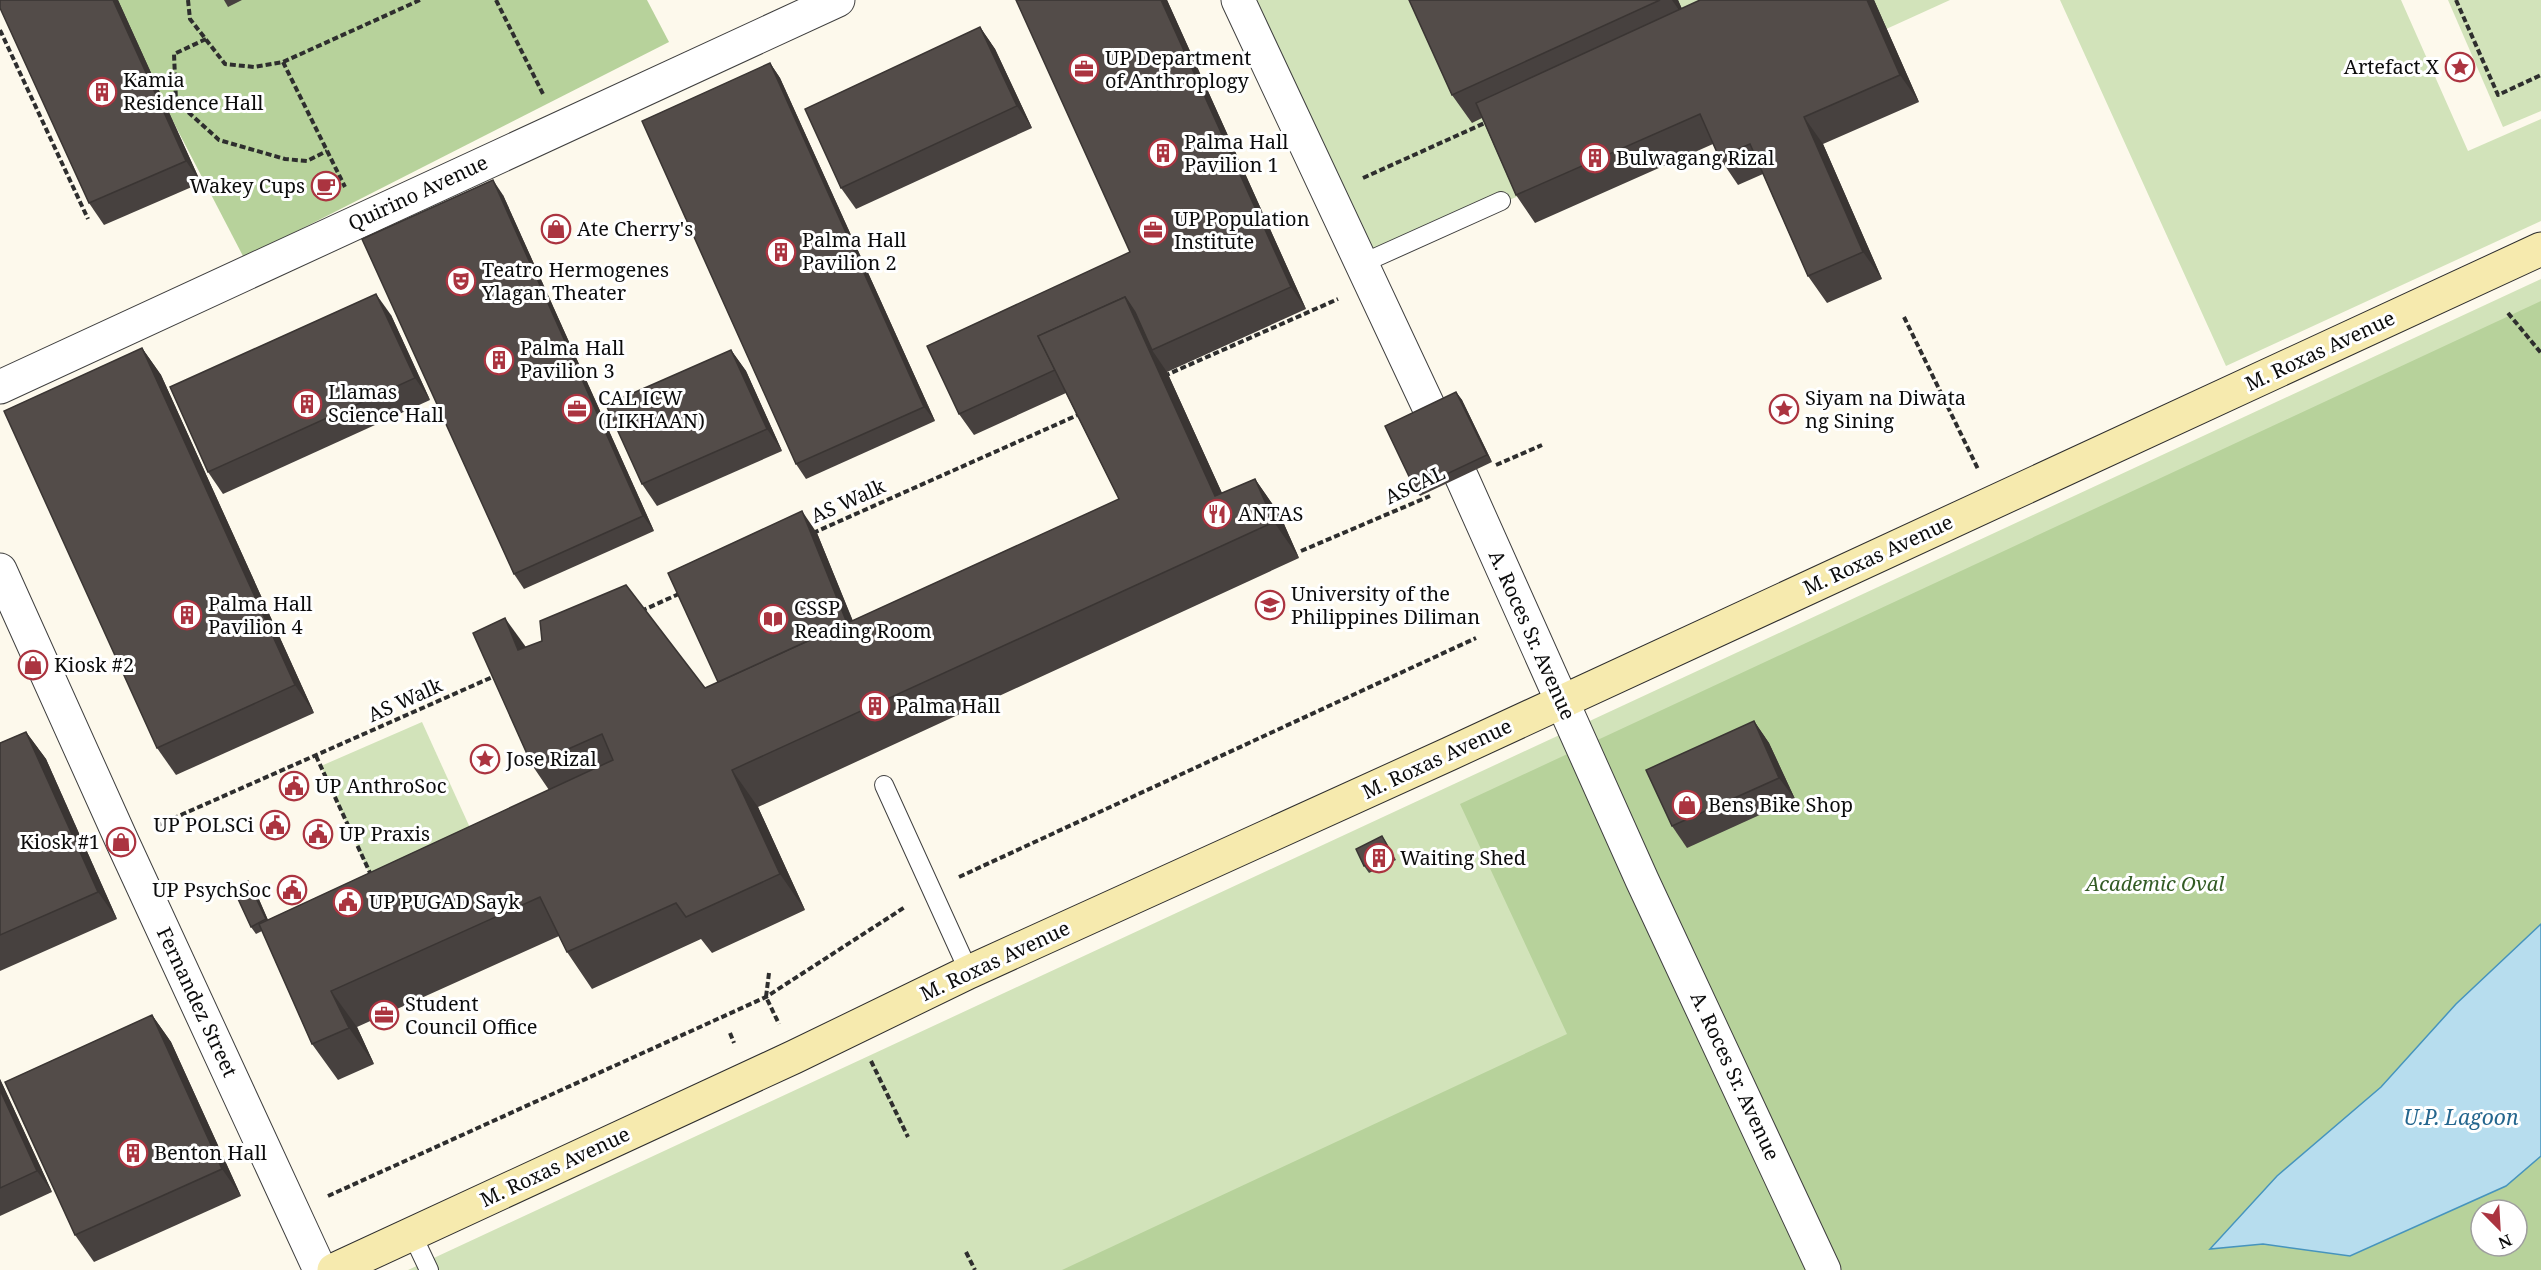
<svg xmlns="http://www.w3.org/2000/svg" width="2541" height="1270" viewBox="0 0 2541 1270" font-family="'Noto Serif',serif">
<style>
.green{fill:#d2e3ba;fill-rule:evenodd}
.forest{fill:#b7d29b;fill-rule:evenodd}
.water{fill:#b7ddee;stroke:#4694bd;stroke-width:1.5}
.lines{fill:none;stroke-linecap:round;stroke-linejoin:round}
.lane-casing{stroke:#3f3f3f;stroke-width:20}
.street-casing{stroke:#3f3f3f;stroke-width:35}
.secondary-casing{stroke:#2e2e2e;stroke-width:35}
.path{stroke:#2e2e2e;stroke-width:4;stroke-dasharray:6 3;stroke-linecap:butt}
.lane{stroke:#fff;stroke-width:18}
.street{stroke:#fff;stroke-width:33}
.secondary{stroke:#f6eaae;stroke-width:33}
.wall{fill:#47413f}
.shaded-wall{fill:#3a3533}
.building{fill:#534c49;stroke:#3a3533;stroke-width:1.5}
.labels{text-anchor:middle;stroke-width:6;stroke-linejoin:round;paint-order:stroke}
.poi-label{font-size:20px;fill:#0c0c0c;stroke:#fff;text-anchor:start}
.street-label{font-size:20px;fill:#0c0c0c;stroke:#fff}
.park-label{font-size:20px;font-style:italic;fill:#325b24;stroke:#fff}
.water-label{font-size:21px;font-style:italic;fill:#24668e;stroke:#fff}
</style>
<rect width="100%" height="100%" fill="#fdf9ec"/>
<g class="green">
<polygon points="1255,0 1950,0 1371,263"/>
<polygon points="2060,0 2401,0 2468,151 2541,119 2541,221 2226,366"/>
<polygon points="2448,0 2541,0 2541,111 2503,127"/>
<path d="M2541,279v991h-2133zM2481,1210h36v36h-36z"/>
<polygon points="422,722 481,852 381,899 321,766"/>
</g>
<g class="forest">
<polygon points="110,0 647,0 669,42 244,258"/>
<path d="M2541,301v623l-85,80 -75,83 -170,162 52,-5 87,12 156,-70 35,-30v114h-1479l505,-236 -107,-230zM2481,1210h36v36h-36z"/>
</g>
<polygon class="water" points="2541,924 2541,1156 2506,1186 2350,1256 2263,1244 2210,1249 2277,1176 2381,1087 2456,1004"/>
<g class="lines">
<g class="lane-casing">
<g id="lane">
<polyline points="1361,264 1501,201"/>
<polyline points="884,785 969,972"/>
<polyline points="412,1234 429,1270"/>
</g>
</g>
<g class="street-casing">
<g id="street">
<polyline points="1238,0 1463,480 1642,880 1824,1270"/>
<polyline points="0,387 838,0"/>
<polyline points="0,570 122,841 320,1270"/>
</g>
</g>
<g class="secondary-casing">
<polyline id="secondary" points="334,1270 794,1057 969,972 1449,754 2541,249"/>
</g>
<g class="path">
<polyline points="188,0 190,19 225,64 254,67 283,62 420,0"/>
<polyline points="496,0 544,96"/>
<polyline points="2456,0 2498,95 2541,75"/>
<polyline points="0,30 88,219"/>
<polyline points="206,39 174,54 176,101 219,140 285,159 307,161 327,151"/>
<polyline points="283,62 345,187"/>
<polyline points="1363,178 1487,122"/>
<polyline points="2508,313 2541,353"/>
<polyline points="1904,317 1978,469"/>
<polyline points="1164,376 1338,299"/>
<polyline points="1496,465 1542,445"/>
<polyline points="813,533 1080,414"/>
<polyline points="1301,551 1430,496"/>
<polyline points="641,611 681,593"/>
<polyline points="316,756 371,875"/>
<polyline points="156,826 497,675"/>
<polyline points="959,877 1476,638"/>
<polyline points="769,973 766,997 779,1024"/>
<polyline points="730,1033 734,1043"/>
<polyline points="871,1061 908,1137"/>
<polyline points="328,1196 766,997 905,907"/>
<polyline points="966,1252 975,1270"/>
</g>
<use href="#lane" class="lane"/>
<use href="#street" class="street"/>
<use href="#secondary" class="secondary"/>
</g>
<g class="wall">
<polygon points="0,0 118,0 201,183 104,225 89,203"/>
<polygon points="224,0 242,0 228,7"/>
<polygon points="1167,0 1306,309 1167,372 1222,493 1255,479 1280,515 1299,558 758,807 805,910 712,953 701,939 592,989 567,952 559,936 357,1027 374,1064 338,1080 312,1044 262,931 256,934 251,927 248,881 254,888 268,920 549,790 532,765 526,647 705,688 718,682 817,533 853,621 1119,499 1066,393 974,435 959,414 1130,252"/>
<polygon points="1409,0 1678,0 1682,9 1700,0 1874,0 1919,102 1823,144 1882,279 1827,303 1808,276 1763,174 1738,185 1719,157 1713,144 1535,223 1516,195 1482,118 1472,123 1452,95"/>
<polygon points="980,27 995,49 1032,128 856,209 841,188"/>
<polygon points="770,63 780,78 935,421 806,479 796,464"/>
<polygon points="503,195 654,531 524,589 514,574"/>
<polygon points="391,315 430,400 223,494 208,472"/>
<polygon points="142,348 161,375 314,713 176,775 157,748"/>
<polygon points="731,350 746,371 782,451 657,506 642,484"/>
<polygon points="1456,392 1462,400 1492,462 1420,496 1415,489"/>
<polygon points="1754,721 1769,743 1795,799 1687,848 1672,826"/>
<polygon points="26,732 46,759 117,919 0,971 0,743"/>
<polygon points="1382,836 1387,844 1396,860 1369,873 1364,866"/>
<polygon points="152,1015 171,1042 241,1196 94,1262 75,1235"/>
<polygon points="0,1079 52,1192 0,1216"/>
</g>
<g class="shaded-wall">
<polygon points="113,0 118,0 201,183 186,161"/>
<polygon points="1161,0 1167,0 1306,309 1291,287"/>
<polygon points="1672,0 1678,0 1688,23"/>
<polygon points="1867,0 1874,0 1919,102 1900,75"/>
<polygon points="980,27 995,49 1032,128 1017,106"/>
<polygon points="770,63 780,78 935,421 924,407"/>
<polygon points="1804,117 1823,144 1882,279 1863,252"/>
<polygon points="493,180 503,195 654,531 643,516"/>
<polygon points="376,294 391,315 430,400 415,378"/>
<polygon points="1125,297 1150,333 1152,350 1167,372 1240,533 1215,496"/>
<polygon points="142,348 161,375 314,713 295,685"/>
<polygon points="731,350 746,371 782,451 767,429"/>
<polygon points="1456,392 1462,400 1492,462 1487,455"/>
<polygon points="1255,479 1280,515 1299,558 1274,522"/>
<polygon points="802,511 817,533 862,644 847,623"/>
<polygon points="505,618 531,654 518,650"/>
<polygon points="1754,721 1769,743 1795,799 1779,778"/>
<polygon points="26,732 46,759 117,919 98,892"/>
<polygon points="732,770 758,807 805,910 780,874"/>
<polygon points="248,881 254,888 271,927 266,919"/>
<polygon points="331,991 357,1027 374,1064 349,1028"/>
<polygon points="152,1015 171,1042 241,1196 222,1169"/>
<polygon points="0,1079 52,1192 37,1171 0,1090"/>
</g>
<g class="building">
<polygon points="0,0 113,0 186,161 89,203 0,8"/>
<polygon points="1016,0 1161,0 1291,287 1152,350 1135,312 1125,297 1038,336 1055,370 959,414 927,346 1130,252"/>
<polygon points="1409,0 1660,0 1452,95"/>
<polygon points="1700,0 1867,0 1900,75 1804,117 1863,252 1808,276 1750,144 1719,157 1700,114 1516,195 1476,103"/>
<polygon points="980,27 1017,106 841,188 805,109"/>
<polygon points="770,63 924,407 796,464 642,121"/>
<polygon points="493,180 643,516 514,574 362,239"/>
<polygon points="376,294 415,378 208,472 170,387"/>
<polygon points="1125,297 1215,496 1255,479 1274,522 732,770 780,874 686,917 676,903 567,952 540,897 331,991 349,1028 312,1044 259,924 613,760 602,734 532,765 473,633 505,618 518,650 542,641 540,621 626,585 705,688 1119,499 1038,336"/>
<polygon points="142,348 295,685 157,748 4,411"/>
<polygon points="731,350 767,429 642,484 606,405"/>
<polygon points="1456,392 1487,455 1415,489 1385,426"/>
<polygon points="802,511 847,623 718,682 668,573"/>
<polygon points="1754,721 1779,778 1672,826 1646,770"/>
<polygon points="26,732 98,892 0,935 0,743"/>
<polygon points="1382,836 1391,852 1364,866 1356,849"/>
<polygon points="248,881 266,919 251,927 233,888"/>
<polygon points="152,1015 222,1169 75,1235 5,1082"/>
<polygon points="0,1090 37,1171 0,1188"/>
</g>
<defs>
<g id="sight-ring" transform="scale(1.5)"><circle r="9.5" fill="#fff" stroke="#ab3440" stroke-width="1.5"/><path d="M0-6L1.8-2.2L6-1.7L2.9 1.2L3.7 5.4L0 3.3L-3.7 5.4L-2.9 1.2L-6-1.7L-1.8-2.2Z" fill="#ab3440"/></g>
<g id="office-ring" transform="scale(1.5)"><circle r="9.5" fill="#fff" stroke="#ab3440" stroke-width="1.5"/><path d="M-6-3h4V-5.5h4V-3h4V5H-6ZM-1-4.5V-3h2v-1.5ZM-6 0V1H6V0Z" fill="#ab3440"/></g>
<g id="building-ring" transform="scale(1.5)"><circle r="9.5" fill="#fff" stroke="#ab3440" stroke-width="1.5"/><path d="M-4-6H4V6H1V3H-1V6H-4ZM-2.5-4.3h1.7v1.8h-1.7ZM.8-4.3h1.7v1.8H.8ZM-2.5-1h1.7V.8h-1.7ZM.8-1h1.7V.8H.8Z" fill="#ab3440"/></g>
<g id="cafe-ring" transform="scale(1.5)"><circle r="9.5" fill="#fff" stroke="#ab3440" stroke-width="1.5"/><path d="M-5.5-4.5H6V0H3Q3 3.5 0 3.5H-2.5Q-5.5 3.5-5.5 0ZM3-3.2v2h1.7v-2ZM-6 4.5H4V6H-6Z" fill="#ab3440"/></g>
<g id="shop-ring" transform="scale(1.5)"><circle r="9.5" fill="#fff" stroke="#ab3440" stroke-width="1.5"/><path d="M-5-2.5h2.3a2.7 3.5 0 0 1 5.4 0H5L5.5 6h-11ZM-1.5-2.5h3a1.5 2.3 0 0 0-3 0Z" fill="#ab3440"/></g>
<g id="theatre-ring" transform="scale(1.5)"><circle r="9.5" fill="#fff" stroke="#ab3440" stroke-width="1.5"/><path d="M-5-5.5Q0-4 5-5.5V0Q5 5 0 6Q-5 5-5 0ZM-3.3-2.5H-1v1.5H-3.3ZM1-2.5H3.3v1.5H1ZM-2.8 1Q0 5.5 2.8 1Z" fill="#ab3440"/></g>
<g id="restaurant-ring" transform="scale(1.5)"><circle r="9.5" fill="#fff" stroke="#ab3440" stroke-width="1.5"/><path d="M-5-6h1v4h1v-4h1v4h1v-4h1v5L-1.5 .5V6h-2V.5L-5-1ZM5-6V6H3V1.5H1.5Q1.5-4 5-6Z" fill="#ab3440"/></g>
<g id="university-ring" transform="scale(1.5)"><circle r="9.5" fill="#fff" stroke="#ab3440" stroke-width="1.5"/><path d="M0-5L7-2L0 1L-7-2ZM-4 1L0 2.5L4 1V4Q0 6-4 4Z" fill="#ab3440"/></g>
<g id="library-ring" transform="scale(1.5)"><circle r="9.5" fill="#fff" stroke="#ab3440" stroke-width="1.5"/><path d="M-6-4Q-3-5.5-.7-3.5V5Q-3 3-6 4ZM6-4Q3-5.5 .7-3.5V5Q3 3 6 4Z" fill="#ab3440"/></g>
<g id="civic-ring" transform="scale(1.5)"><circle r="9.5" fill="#fff" stroke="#ab3440" stroke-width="1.5"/><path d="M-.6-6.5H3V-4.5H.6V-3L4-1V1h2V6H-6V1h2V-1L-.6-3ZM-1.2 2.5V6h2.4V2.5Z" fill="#ab3440"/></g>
</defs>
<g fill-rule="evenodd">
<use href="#sight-ring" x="2460" y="67"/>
<use href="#office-ring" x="1084" y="69"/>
<use href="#building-ring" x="102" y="92"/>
<use href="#building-ring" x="1163" y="153"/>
<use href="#building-ring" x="1595" y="158"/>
<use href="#cafe-ring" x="326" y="186"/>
<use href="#shop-ring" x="556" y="229"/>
<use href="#office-ring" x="1153" y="230"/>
<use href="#building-ring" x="781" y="252"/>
<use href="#theatre-ring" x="461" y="281"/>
<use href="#building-ring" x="499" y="360"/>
<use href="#building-ring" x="307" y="404"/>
<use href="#office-ring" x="577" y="409"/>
<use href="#sight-ring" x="1784" y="409"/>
<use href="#restaurant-ring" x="1217" y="514"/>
<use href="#university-ring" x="1270" y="605"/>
<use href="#building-ring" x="187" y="615"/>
<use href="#library-ring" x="773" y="619"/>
<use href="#shop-ring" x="33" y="665"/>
<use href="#building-ring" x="875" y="706"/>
<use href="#sight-ring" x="485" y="759"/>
<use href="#civic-ring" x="294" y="786"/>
<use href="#shop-ring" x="1687" y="805"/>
<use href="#civic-ring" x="275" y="825"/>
<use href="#civic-ring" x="318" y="834"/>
<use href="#shop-ring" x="121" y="842"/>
<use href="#building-ring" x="1379" y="858"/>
<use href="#civic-ring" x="292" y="890"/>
<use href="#civic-ring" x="348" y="902"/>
<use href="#office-ring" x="384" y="1015"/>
<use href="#building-ring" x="133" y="1153"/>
</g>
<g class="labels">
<g class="poi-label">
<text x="1105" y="65">UP Department<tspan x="1105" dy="23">of Anthroplogy</tspan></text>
<text x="2439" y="74" text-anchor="end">Artefact X</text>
<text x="123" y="87">Kamia<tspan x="123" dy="23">Residence Hall</tspan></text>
<text x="1184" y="149">Palma Hall<tspan x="1184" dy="23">Pavilion 1</tspan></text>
<text x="1616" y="165">Bulwagang Rizal</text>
<text x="305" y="193" text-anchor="end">Wakey Cups</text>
<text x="1174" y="226">UP Population<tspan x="1174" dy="23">Institute</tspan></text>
<text x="577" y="236">Ate Cherry's</text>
<text x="802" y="247">Palma Hall<tspan x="802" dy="23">Pavilion 2</tspan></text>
<text x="482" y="277">Teatro Hermogenes<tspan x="482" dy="23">Ylagan Theater</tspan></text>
<text x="520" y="355">Palma Hall<tspan x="520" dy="23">Pavilion 3</tspan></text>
<text x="328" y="399">Llamas<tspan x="328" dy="23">Science Hall</tspan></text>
<text x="598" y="405">CAL ICW<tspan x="598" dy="23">(LIKHAAN)</tspan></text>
<text x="1805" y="405">Siyam na Diwata<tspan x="1805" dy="23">ng Sining</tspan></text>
<text x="1238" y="521">ANTAS</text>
<text x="1291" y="601">University of the<tspan x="1291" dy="23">Philippines Diliman</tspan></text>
<text x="208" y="611">Palma Hall<tspan x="208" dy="23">Pavilion 4</tspan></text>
<text x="794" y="615">CSSP<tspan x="794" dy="23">Reading Room</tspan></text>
<text x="54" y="672">Kiosk #2</text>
<text x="896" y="713">Palma Hall</text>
<text x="506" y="766">Jose Rizal</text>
<text x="315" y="793">UP AnthroSoc</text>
<text x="1708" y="812">Bens Bike Shop</text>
<text x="254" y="832" text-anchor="end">UP POLSCi</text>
<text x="339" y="841">UP Praxis</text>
<text x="100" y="849" text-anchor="end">Kiosk #1</text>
<text x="1400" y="865">Waiting Shed</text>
<text x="271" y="897" text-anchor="end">UP PsychSoc</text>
<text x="369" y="909">UP PUGAD Sayk</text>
<text x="405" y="1011">Student<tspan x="405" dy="23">Council Office</tspan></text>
<text x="154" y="1160">Benton Hall</text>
</g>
<g class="street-label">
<text transform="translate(418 193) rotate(-25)" y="7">Quirino Avenue</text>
<text transform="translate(2320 351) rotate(-25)" y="7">M. Roxas Avenue</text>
<text transform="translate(1415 485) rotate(-25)" y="7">ASCAL</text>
<text transform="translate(848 501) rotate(-24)" y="7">AS Walk</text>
<text transform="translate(1878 555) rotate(-25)" y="7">M. Roxas Avenue</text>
<text transform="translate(1532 635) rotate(66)" y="7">A. Roces Sr. Avenue</text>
<text transform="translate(405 700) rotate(-24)" y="7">AS Walk</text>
<text transform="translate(1437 759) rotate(-25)" y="7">M. Roxas Avenue</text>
<text transform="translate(995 961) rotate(-25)" y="7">M. Roxas Avenue</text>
<text transform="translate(197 1002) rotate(65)" y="7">Fernandez Street</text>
<text transform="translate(1735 1076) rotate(65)" y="7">A. Roces Sr. Avenue</text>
<text transform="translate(555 1167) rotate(-25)" y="7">M. Roxas Avenue</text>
</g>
<g class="park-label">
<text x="2155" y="891">Academic Oval</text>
</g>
<g class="water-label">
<text x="2461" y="1125">U.P. Lagoon</text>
</g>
</g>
<g transform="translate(2499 1228) rotate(156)"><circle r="28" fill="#ffffff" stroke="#9e9e9e" stroke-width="1.5"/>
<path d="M0-4.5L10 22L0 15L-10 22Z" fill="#ab3440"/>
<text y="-9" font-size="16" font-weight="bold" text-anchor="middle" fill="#0c0c0c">N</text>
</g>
</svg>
